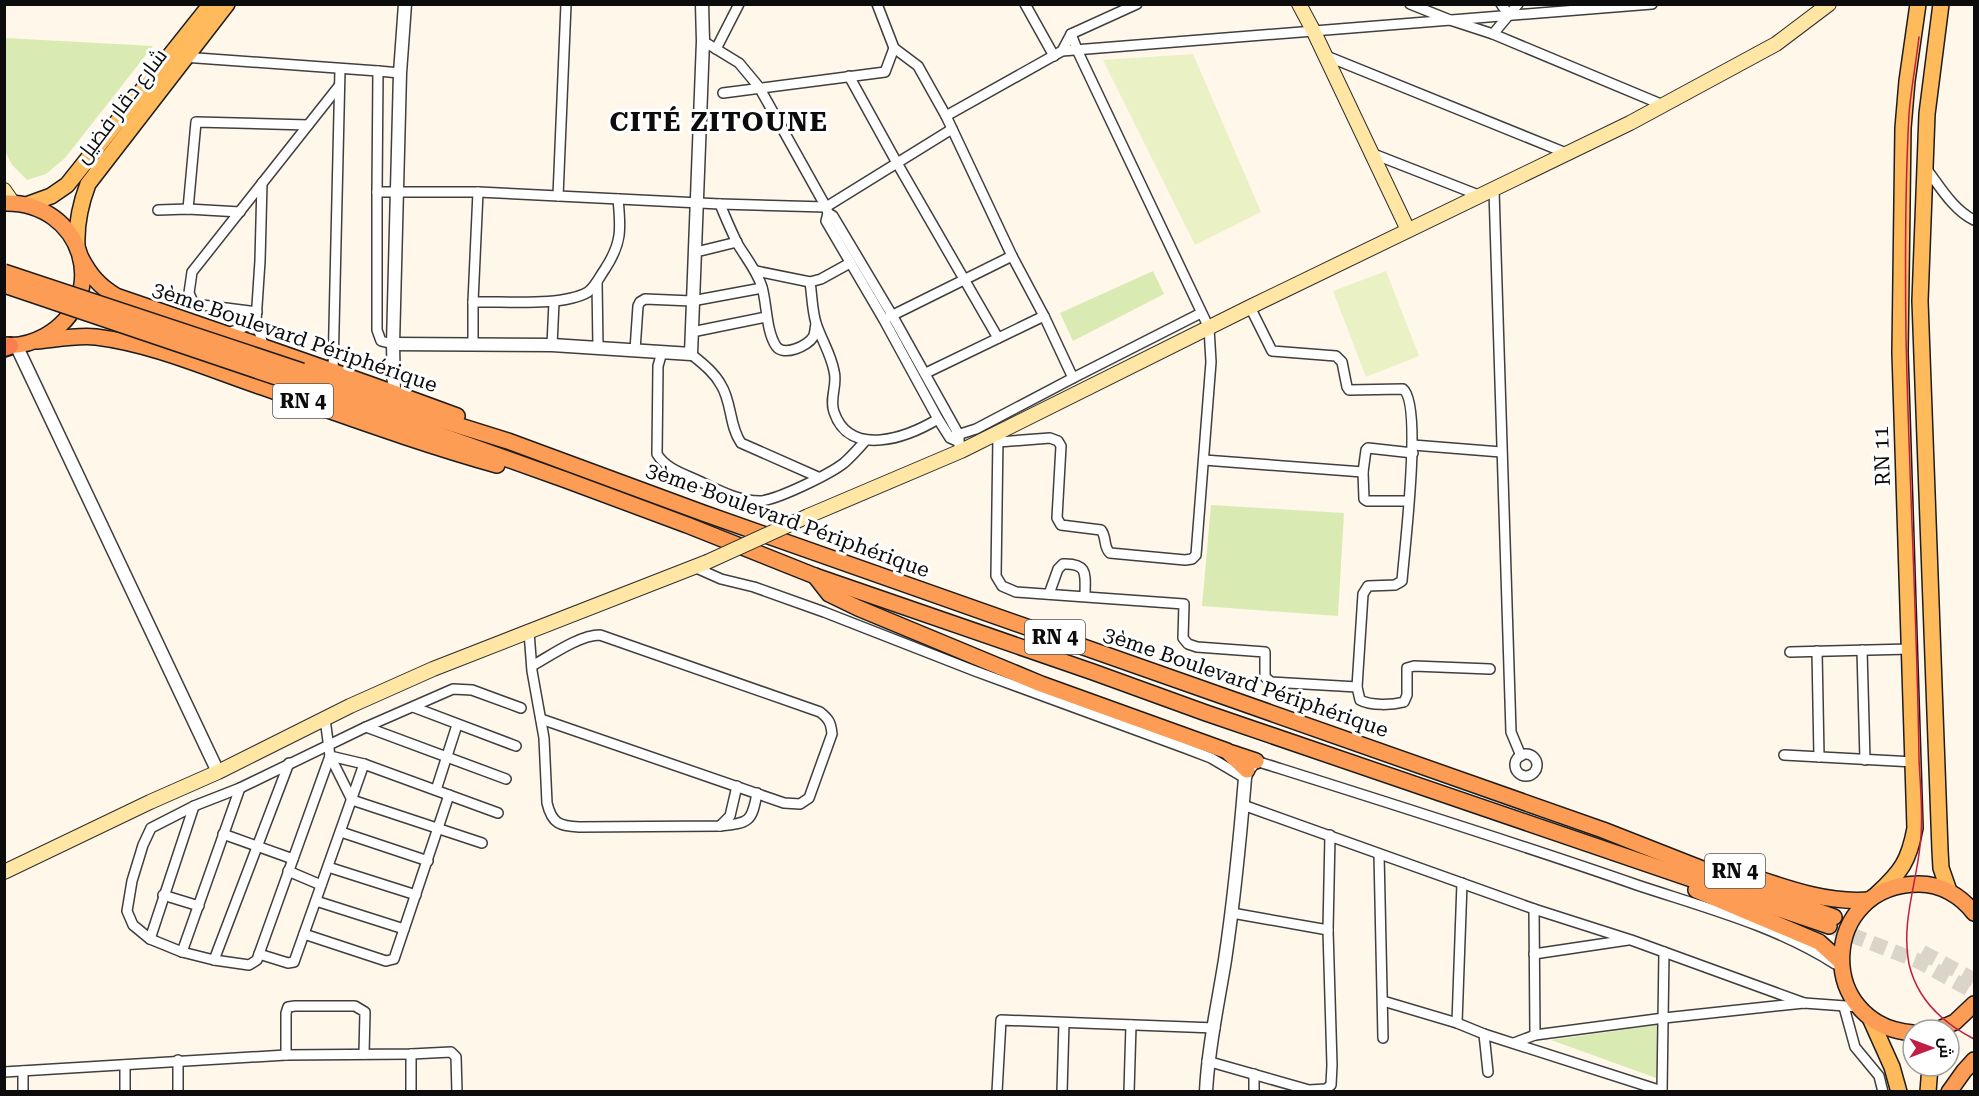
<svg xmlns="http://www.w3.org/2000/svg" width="1979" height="1096" viewBox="0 0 1979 1096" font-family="'Roboto Serif',Cairo,serif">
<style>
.green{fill:#d9ebb3}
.pitch{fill:#eaf1c5}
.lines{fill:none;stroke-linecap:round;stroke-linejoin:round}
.trunk-tunnel{stroke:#dbd4c9;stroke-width:15;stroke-dasharray:15 8;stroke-linecap:butt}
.minor-casing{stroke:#3f3f3f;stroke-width:12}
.tertiary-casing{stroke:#3f3f3f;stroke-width:15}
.secondary-casing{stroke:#2e2e2e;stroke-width:16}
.primary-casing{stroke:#1d1d1d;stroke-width:18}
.trunk-casing{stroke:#1d1d1d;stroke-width:18}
.motorway-casing{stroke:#1d1d1d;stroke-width:20}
.minor{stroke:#fff;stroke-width:9}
.tertiary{stroke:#fff;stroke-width:12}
.secondary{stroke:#ffe6a5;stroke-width:14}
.primary{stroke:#ffba5b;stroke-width:15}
.trunk{stroke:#fd9c54;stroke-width:15}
.motorway{stroke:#fb7e4d;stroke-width:16}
.tram{stroke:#c11e42;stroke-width:1.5}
.secondary-bridge-casing{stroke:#2e2e2e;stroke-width:16;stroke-linecap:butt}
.trunk-bridge-casing{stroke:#1d1d1d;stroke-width:18;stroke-linecap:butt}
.secondary-bridge{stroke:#ffe6a5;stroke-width:14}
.trunk-bridge{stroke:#fd9c54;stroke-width:15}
.labels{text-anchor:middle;stroke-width:6;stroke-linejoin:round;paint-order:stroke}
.shield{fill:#fff;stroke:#555;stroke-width:1.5}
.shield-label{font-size:20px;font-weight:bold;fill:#0c0c0c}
.street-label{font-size:21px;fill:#0c0c0c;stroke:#fff}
.district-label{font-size:27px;font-weight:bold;letter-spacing:1.5px;fill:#0c0c0c;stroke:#fff}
</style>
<rect width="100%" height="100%" fill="#fff7ea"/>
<g class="green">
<polygon points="5,38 153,46 65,158 46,174 27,180 12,165 5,151"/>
<polygon points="1153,271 1164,294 1073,341 1060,313"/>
<polygon points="1211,505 1344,513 1338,616 1202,606"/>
<polygon points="1658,1025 1659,1079 1551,1040"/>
</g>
<g class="pitch">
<polygon points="1193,54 1261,212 1195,245 1103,60"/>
<polygon points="1386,271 1419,356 1366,377 1333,291"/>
</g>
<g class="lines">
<g class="trunk-tunnel">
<polyline points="1829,926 1920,962 1974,992"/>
<polyline points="1922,952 1974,980"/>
</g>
<g class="minor-casing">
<g id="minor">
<polyline points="877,4 894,48 918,66 946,116 1012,256 1044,316 1073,378 1201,313"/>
<polyline points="1025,4 1054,56"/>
<polyline points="1410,4 1450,20 1493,34 1663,105"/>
<polyline points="1501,4 1509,15"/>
<polyline points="1493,34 1518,4"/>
<polyline points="703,41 739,63 759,87 826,207 828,213 826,221 884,320 938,419 950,438 959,442"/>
<polyline points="716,49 739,4"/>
<polyline points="1062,51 1071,34 1137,4"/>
<polyline points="1324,55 1566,153"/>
<polyline points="183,57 378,71 377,192 478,192 720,204 826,207 952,129"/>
<polyline points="378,71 400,73"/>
<polyline points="849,76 897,163 998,338"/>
<polyline points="723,93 885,72 894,48"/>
<polyline points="946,116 1062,51 1652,4"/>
<polyline points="1371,153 1481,196"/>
<path d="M1925,167c14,18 28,43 49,53"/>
<polyline points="262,183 260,261 256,321 264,348"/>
<polyline points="1494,190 1511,732 1521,756"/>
<polyline points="377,192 377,330 381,341 393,344"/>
<polyline points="558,196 566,4"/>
<path d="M720,204c5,13 11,26 17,39 9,15 20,28 25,44 5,17 4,44 14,59 7,11 32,0 37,-9 2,-3 2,-9 3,-13"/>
<polyline points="188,209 196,122 308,125"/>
<polyline points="158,210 188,209 240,212"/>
<polyline points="828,213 833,216 892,315 959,435 959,445"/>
<polyline points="696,252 737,242"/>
<path d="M850,263l-29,16 -11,3c2,13 2,28 6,41 5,16 15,31 18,48 4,14 -5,27 0,41 16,47 74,25 104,7"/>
<polyline points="756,271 810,282"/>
<polyline points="597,282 598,348"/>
<path d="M473,302c31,-1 89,5 115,-10 7,-5 12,-16 17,-23 17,-26 16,-40 13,-70"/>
<path d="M1250,307l22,44 64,5 6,6 5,25 2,3 54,-1c20,15 1,163 -1,192l-7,4 -27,1 -5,8 -6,93 3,13c11,6 32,5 44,2l3,-7v-27l7,-2 76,3"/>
<polyline points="257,312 202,305 193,302 189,293 192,272 339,86"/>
<polyline points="889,317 1012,256"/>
<polyline points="692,332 766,317"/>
<polyline points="228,333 247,326 256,321"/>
<polyline points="473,344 473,302 478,192"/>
<polyline points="552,345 554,302"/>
<polyline points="635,350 638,306 640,302 645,299 692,301 762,288"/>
<path d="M662,352l-4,14 -1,88c9,15 27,20 42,27 19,9 39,20 61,20 17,-1 70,-27 84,-38 8,-7 15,-15 22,-23"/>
<path d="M691,354c11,9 23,18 30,31 11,17 8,41 20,58l77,34"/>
<polyline points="333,371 340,69"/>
<polyline points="926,373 1044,316"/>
<polyline points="954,436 976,429 1073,378"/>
<polyline points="998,437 996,576 1002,586 1016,592 1184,604 1183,638 1188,644 1197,647 1265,652 1265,677 1271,682 1357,687"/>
<path d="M998,442l52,-4 8,3 3,5 -4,72 4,7 40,5c6,7 2,17 9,23l75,7 7,-1 4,-4 15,-193 -2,-34 -131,-276 -7,-18"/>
<polyline points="1413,445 1501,452"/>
<polyline points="1204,460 1363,472"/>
<polyline points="1408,501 1367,501 1364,499 1363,472 1366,450 1368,448 1413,453"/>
<polyline points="694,567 721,579 754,587 824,612 975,671 1185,748 1211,758 1245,778"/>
<path d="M1049,594l9,-25 5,-5c26,-1 22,11 22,32"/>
<path d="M529,632l3,39 12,67 3,65c5,21 13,23 32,24l141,-1c29,-3 32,-4 37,-33"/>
<polyline points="1862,650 1865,760"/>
<polyline points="1817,651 1819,757"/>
<polyline points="1790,652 1910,649"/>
<path d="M532,666c18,-10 47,-31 68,-31l220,77c9,7 11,11 12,22l-23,64 -9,6 -16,-1 -243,-84"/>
<polyline points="413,707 516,746"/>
<polyline points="325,719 330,756 352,800 482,843"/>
<polyline points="366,727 506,779"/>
<circle cx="1526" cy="765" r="11"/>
<polyline points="1784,755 1914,762"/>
<path d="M1256,761c127,40 255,80 381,124 66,22 139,41 198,79"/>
<polyline points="436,790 457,725"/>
<polyline points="1243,805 1534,909 1631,940 1804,1003"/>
<polyline points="498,813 364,764 330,756 259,954 257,960 249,965 214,960 182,952 150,939 133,925 127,911 132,881 143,845 151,828 194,806 240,788 366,727 453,689 472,690 521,708"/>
<polyline points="720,826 730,816 737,786"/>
<polyline points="341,832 428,861"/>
<polyline points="223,834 293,859"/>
<polyline points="1379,854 1383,1038"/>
<polyline points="328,867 416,895"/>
<polyline points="288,871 321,885"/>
<polyline points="163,895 199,906"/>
<polyline points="316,901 404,929"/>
<polyline points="1534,909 1535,1035"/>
<polyline points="1232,913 1328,930"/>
<polyline points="304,934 386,961 394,959 449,795"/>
<polyline points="150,939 194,806"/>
<polyline points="182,952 240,788"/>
<polyline points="259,954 288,963 294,962 364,764"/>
<polyline points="1534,954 1628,940"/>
<polyline points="214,960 289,763"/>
<polyline points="1383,1001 1457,1023 1484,1034 1662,1091"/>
<polyline points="1844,1007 1855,1047 1879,1076 1883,1092"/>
<polyline points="1457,1023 1462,883"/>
<polyline points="1484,1034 1488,1072"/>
<polyline points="1514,1043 1535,1035 1664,1018 1804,1003 1859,1007"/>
<polyline points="286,1055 286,1013 288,1007 295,1006 355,1006 365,1012 364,1054"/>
<polyline points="1207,1061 1309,1090 1326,1089 1331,1085 1332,1065 1328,930 1330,835"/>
<polyline points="125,1065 125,1092"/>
<polyline points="23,1071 23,1092"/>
<polyline points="4,1072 286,1055 411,1054 451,1052 456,1057 457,1092"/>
<polyline points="178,1092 178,1060"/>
<polyline points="411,1092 411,1054"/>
<polyline points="997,1092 1001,1020 1215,1028"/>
<polyline points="1062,1092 1064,1023"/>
<polyline points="1129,1092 1131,1025"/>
<polyline points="1254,1092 1254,1074"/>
<polyline points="1662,1092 1664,952"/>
</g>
</g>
<g class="tertiary-casing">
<g id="tertiary">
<polyline points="393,344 552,345 691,354 703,41 702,4"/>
<polyline points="16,345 218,772"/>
<polyline points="394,393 393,344 400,73 405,4"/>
<path d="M1206,1092c2,-44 12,-88 19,-132 9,-60 15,-121 20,-182l2,-8 5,-5"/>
</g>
</g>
<g class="secondary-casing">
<g id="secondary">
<polyline points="1299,4 1314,32 1408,230"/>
<polyline points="4,190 13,203"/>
<polyline points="808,516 961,451 1250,307 1630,123 1776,44 1829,4"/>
<polyline points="4,872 150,802 218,772 350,706 433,669 707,562"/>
</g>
</g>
<g class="primary-casing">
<g id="primary">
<polyline points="1941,4 1927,114 1920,301 1940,850 1941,868 1949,891"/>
<polyline points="29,204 51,196 67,185 211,4"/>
<path d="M77,246c-1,-23 3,-41 11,-62l139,-180"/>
<path d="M1877,894c24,-22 32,-33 38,-66l-15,-475 3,-225 4,-47 11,-77"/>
<polyline points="1870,1018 1892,1067 1899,1092"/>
<polyline points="1928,1092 1930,1066"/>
</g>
</g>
<g class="trunk-casing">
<g id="trunk">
<path d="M4,203c80,-2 108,95 41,133 -13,7 -26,11 -41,9"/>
<path d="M81,258c9,17 18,28 35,38 114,39 228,78 341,120"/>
<path d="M37,341c20,-2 40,-6 59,-4 57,7 113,32 166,50 78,27 156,56 235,78"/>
<polyline points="302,371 393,405 508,441 703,513 1603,830 1720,876 1834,917"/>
<polyline points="297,384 566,480 687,525 815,576 1093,672 1206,713 1829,926"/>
<polyline points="815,576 829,594 858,608 1041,684 1227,751 1247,770"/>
<polyline points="1232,753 1256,761"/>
<path d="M1729,869c45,14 92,35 140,31"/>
<polyline points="1696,890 1819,942 1841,962"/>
<polyline points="1937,1030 1955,1022 1974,1004"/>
<path d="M1913,1033c-99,-8 -93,-149 6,-149 22,0 42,12 55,29"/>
<polyline points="1949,1092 1964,1071 1974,1060"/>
</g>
</g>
<g class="motorway-casing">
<polyline id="motorway" points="4,348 10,346"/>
</g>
<use href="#minor" class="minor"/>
<use href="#tertiary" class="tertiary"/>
<use href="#secondary" class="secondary"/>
<use href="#primary" class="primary"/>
<use href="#trunk" class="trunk"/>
<use href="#motorway" class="motorway"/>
<path class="tram" d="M1919,37c-3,26 -8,52 -10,77 -4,74 -4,149 -3,223 3,140 11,280 13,421 1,28 5,59 1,88 -4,39 -19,78 -11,118 8,35 34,59 65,75"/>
<g class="secondary-bridge-casing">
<polyline id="secondary-bridge" points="707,562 808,516"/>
</g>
<g class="trunk-bridge-casing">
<g id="trunk-bridge">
<polyline points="4,272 302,371"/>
<polyline points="4,285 297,384"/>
</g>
</g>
<use href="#secondary-bridge" class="secondary-bridge"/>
<use href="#trunk-bridge" class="trunk-bridge"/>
</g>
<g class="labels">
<g class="shield">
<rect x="273" y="384" width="60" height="34" rx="4.5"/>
<rect x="1025" y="620" width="60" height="34" rx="4.5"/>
<rect x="1705" y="854" width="60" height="34" rx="4.5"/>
</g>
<g class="shield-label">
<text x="303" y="408">RN 4</text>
<text x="1055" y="644">RN 4</text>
<text x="1735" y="878">RN 4</text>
</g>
<g class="street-label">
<text transform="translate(121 106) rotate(-53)" y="7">شارع دقار فضيل</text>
<text transform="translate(295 337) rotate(19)" y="7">3ème Boulevard Périphérique</text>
<text transform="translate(1882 456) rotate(-92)" y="7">RN 11</text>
<text transform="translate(788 520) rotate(20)" y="7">3ème Boulevard Périphérique</text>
<text transform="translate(1246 682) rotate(19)" y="7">3ème Boulevard Périphérique</text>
</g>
<g class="district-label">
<text x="719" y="131">CITÉ ZITOUNE</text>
</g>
</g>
<rect width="1979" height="1096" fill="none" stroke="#0c0c0c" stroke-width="12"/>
<g transform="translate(1931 1048) rotate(90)"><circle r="28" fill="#ffffff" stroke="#9e9e9e" stroke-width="1.5"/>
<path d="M0-4.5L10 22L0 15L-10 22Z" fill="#c11e42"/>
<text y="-9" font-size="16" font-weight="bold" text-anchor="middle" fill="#0c0c0c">ش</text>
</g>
</svg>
